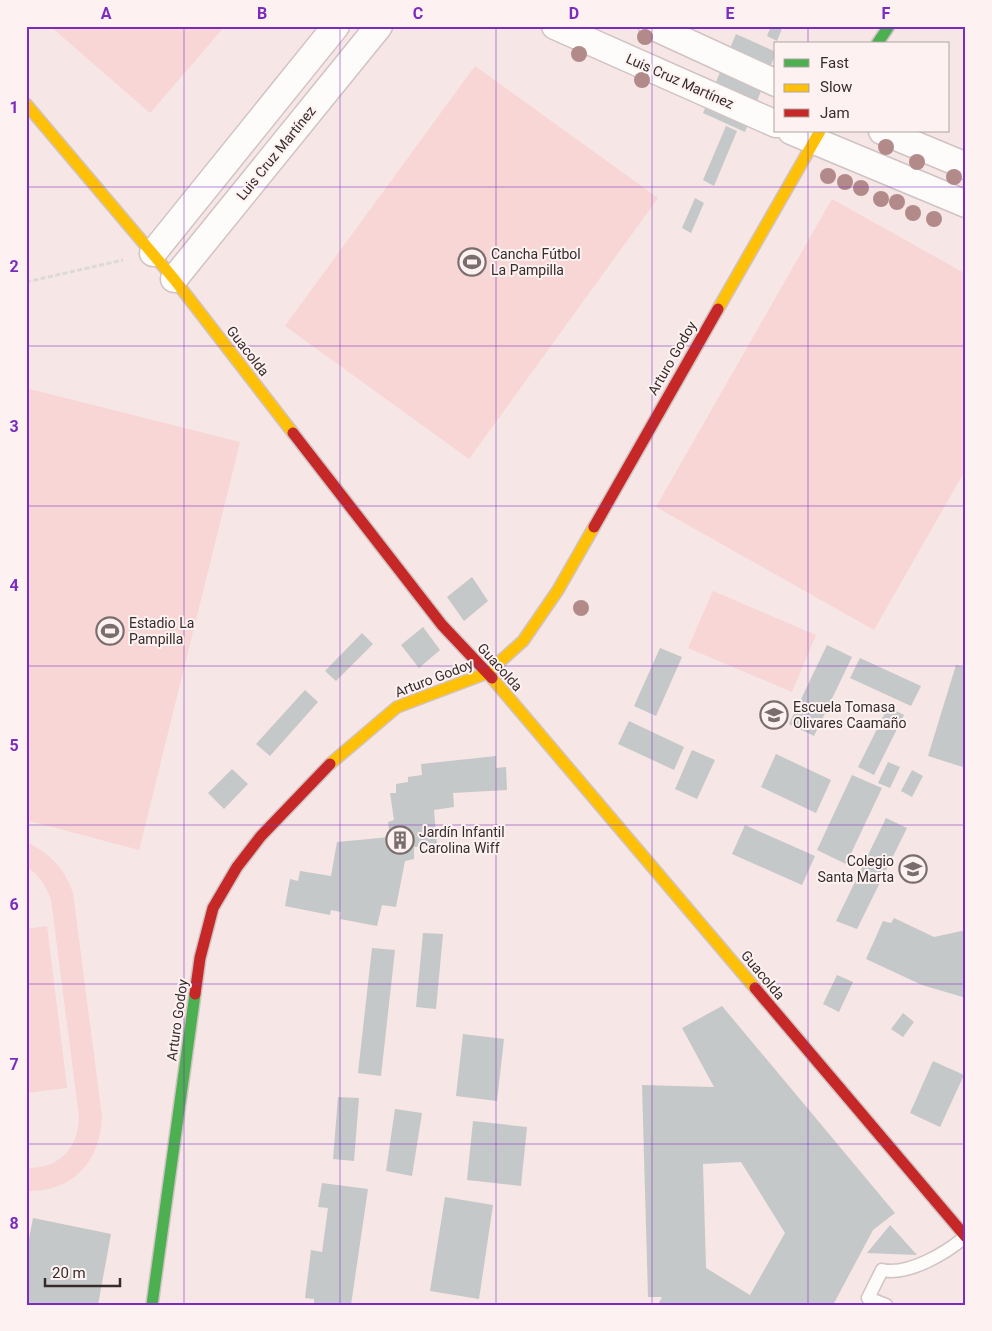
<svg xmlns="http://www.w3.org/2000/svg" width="992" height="1331" viewBox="0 0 992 1331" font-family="Roboto,sans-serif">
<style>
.green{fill:#f7d6d5}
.building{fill:#c5c8c8;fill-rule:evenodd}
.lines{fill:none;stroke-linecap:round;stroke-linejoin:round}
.lane-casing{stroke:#d0c3c3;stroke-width:15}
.street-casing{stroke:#d0c3c3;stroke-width:29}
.fast-casing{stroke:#d0c3c3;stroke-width:14}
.slow-casing{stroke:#d0c3c3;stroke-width:14}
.jam-casing{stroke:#d0c3c3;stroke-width:14}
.path{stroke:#ddd9d9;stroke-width:3;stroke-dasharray:5 2.5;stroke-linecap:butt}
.lane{stroke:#fefbfb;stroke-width:12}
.street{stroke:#fefbfb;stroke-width:26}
.fast{stroke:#4caf50;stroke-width:11}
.slow{stroke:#ffc107;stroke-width:11}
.jam{stroke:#c62828;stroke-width:11}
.tree{fill:#b28a8a}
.grid{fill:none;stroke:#7b2cbf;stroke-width:1;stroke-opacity:0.55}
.labels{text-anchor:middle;stroke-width:4;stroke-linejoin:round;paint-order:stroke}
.street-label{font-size:14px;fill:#362c2c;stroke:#fdf2f1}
.poi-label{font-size:14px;fill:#362c2c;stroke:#fdf2f1;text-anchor:start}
.neatline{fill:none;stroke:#7b2cbf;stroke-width:2}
.grid-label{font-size:16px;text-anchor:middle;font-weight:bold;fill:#7b2cbf}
</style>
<rect width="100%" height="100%" fill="#f6e6e5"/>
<g class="green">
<polygon points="50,26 225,26 150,113"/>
<polygon points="475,66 658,198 469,459 285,326"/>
<polygon points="832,199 966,274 966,469 874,630 656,507"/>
<polygon points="26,388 240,442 139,850 26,820"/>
<polygon points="713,591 816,635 792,692 688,648"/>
<path d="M26,842c24,11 38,26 47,51l29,224c-2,45 -29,75 -76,74v-23c33,1 52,-19 53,-51l-28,-218c-6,-15 -12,-24 -25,-33z"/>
<polygon points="47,926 67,1088 26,1093 26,929"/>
</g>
<g class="building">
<polygon points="771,26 783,26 777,41 767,36"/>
<polygon points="736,34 776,52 745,132 703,113"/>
<polygon points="726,126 737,131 714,186 703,180"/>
<polygon points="695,198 704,203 691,233 682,228"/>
<polygon points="472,577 488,601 464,621 447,597"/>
<polygon points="423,627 440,650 419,668 401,645"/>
<polygon points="362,633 373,644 336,681 325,671"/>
<polygon points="827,645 852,657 814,736 789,724"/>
<polygon points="660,648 682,657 656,716 634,706"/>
<polygon points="860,658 921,686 911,706 850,678"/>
<polygon points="956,665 966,668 966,768 928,756"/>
<polygon points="305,690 318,702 270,756 256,744"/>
<polygon points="888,707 904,715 874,775 858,767"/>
<polygon points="629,721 684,747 674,770 618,744"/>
<polygon points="692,750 715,760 697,799 675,789"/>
<polygon points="776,754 831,780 816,813 761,787"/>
<polygon points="496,756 496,768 506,767 507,790 453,793 454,807 434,810 437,845 414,847 414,859 405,861 396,907 382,905 377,926 340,919 341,912 331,910 330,915 285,906 290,879 298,881 300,871 331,876 337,842 390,837 388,822 394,820 390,793 396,793 396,784 408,782 408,777 422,775 421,764"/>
<polygon points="888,762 900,767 890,788 878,783"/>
<polygon points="232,769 248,784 224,809 208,793"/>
<polygon points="912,770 923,776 912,797 901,791"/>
<polygon points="852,775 882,788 846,864 817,850"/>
<polygon points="886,818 907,828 857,929 836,921"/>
<polygon points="745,825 815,856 802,885 732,854"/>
<polygon points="894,918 934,937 966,930 966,998 922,985 866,959 883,921 891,923"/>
<polygon points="423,933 443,934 436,1009 416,1007"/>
<polygon points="372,948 395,950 381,1076 358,1073"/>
<polygon points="837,975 853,982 839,1012 823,1004"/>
<path d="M722,1006l173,207 -22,17 -40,75h-175l4,-8h-14l-6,-212 72,2 -32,-59zM741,1162l44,71 -35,62 -44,-27 -3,-104z"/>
<polygon points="903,1013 914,1022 903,1037 891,1029"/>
<polygon points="463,1034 504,1039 497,1101 456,1096"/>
<polygon points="933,1061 964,1075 940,1127 910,1113"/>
<polygon points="338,1097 359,1098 354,1161 333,1159"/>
<polygon points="395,1109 422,1113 412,1176 386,1171"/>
<polygon points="473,1121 527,1127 521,1186 467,1180"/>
<polygon points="322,1183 368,1189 351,1305 314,1305 314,1299 305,1298 311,1250 322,1252 328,1208 318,1207"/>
<polygon points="445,1197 493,1205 479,1299 430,1291"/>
<polygon points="33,1218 111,1234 98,1305 26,1305 26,1253"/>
<polygon points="890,1225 917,1255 867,1253"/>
</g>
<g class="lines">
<g class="lane-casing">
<path id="lane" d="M886,1305l-18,-7 14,-28c26,6 64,-17 83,-33"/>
</g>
<g class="street-casing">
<g id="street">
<polyline points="555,26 776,124"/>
<polyline points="652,26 776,83"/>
<polyline points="791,131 966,204"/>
<polyline points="882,131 966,166"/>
<polyline points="153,253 336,26"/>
<polyline points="174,279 379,26"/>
</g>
</g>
<g class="fast-casing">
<g id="fast">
<polyline points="877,44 889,26"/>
<polyline points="152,1305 195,994"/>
</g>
</g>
<g class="slow-casing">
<g id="slow">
<polyline points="26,104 174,279 293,433"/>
<polyline points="718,309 820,131"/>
<polyline points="492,678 755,988"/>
<polyline points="330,764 397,707 487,673 523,641 558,590 594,527"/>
</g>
</g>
<g class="jam-casing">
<g id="jam">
<polyline points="293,433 442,625 492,678"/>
<polyline points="594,527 718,309"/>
<polyline points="755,988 966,1237"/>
<polyline points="195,994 200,958 213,908 237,867 261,836 330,764"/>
</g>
</g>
<polyline class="path" points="26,282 123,260"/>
<use href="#lane" class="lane"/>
<use href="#street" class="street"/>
<use href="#fast" class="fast"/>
<use href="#slow" class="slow"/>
<use href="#jam" class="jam"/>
</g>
<g class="tree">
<circle cx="645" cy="37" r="8"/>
<circle cx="579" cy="54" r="8"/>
<circle cx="642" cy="80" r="8"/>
<circle cx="886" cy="147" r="8"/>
<circle cx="917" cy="162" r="8"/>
<circle cx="828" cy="176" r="8"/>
<circle cx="954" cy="177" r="8"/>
<circle cx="845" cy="182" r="8"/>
<circle cx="861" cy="188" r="8"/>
<circle cx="881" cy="199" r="8"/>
<circle cx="897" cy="202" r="8"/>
<circle cx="913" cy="213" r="8"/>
<circle cx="934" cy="219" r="8"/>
<circle cx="581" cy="608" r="8"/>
</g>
<path class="grid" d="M184,26v1279M340,26v1279M496,26v1279M652,26v1279M808,26v18M808,131v1174M26,187h940M26,346h940M26,506h940M26,666h940M26,825h940M26,984h940M26,1144h940"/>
<defs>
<g id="stadium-ring" transform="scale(1.4375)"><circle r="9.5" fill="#fdf2f1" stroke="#796d6d" stroke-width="1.5"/><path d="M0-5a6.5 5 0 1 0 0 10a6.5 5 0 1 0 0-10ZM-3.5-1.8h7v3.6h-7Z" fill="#796d6d"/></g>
<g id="school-ring" transform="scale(1.4375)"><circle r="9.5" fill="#fdf2f1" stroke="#796d6d" stroke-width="1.5"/><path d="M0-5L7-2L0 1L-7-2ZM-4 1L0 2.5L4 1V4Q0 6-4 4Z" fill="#796d6d"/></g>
<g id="building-ring" transform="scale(1.4375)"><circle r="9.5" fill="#fdf2f1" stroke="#796d6d" stroke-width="1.5"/><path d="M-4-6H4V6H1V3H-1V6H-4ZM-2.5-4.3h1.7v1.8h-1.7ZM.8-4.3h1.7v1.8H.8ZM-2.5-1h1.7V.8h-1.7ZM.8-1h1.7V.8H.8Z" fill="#796d6d"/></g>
</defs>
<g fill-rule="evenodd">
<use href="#stadium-ring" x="472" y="262"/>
<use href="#stadium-ring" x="110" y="631"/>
<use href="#school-ring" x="774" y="715"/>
<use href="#building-ring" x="400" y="840"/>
<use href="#school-ring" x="913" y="869"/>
</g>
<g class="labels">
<g class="street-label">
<text transform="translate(680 81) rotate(24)" y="5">Luis Cruz Martínez</text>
<text transform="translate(276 153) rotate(-51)" y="5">Luis Cruz Martínez</text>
<text transform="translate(248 351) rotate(52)" y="5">Guacolda</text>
<text transform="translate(672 358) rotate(-60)" y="5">Arturo Godoy</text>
<text transform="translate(500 667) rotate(48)" y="5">Guacolda</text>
<text transform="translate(434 678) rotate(-21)" y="5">Arturo Godoy</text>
<text transform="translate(763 975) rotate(50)" y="5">Guacolda</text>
<text transform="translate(177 1020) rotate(-82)" y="5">Arturo Godoy</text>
</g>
<g class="poi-label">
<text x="491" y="259">Cancha Fútbol<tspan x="491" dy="16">La Pampilla</tspan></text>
<text x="129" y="628">Estadio La<tspan x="129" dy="16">Pampilla</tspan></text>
<text x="793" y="712">Escuela Tomasa<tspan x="793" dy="16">Olivares Caamaño</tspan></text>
<text x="419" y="837">Jardín Infantil<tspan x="419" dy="16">Carolina Wiff</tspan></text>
<text x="894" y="866" text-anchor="end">Colegio<tspan x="894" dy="16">Santa Marta</tspan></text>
</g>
</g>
<rect width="992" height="1331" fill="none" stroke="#fdf2f1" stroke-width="55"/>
<rect x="774" y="42" width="175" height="90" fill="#fdf2f1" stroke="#ada3a2"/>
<rect x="784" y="59" width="25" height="8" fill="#4caf50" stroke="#ada3a2"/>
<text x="820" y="68" font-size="15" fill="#362c2c">Fast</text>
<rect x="784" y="84" width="25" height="8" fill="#ffc107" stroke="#ada3a2"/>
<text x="820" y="92" font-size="15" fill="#362c2c">Slow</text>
<rect x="784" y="109" width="25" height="8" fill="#c62828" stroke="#ada3a2"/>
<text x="820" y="118" font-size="15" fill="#362c2c">Jam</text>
<path d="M45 1278v8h75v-8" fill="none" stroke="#362c2c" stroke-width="2.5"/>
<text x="52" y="1278" font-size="15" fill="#362c2c" stroke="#fdf2f1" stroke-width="4" paint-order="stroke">20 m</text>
<rect x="28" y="28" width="936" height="1276" class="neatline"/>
<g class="grid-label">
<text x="106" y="19">A</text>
<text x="262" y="19">B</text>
<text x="418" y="19">C</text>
<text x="574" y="19">D</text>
<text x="730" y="19">E</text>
<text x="886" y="19">F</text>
<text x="14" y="113">1</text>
<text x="14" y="272">2</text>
<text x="14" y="432">3</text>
<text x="14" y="591">4</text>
<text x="14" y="751">5</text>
<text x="14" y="910">6</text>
<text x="14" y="1070">7</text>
<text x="14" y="1229">8</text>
</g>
</svg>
